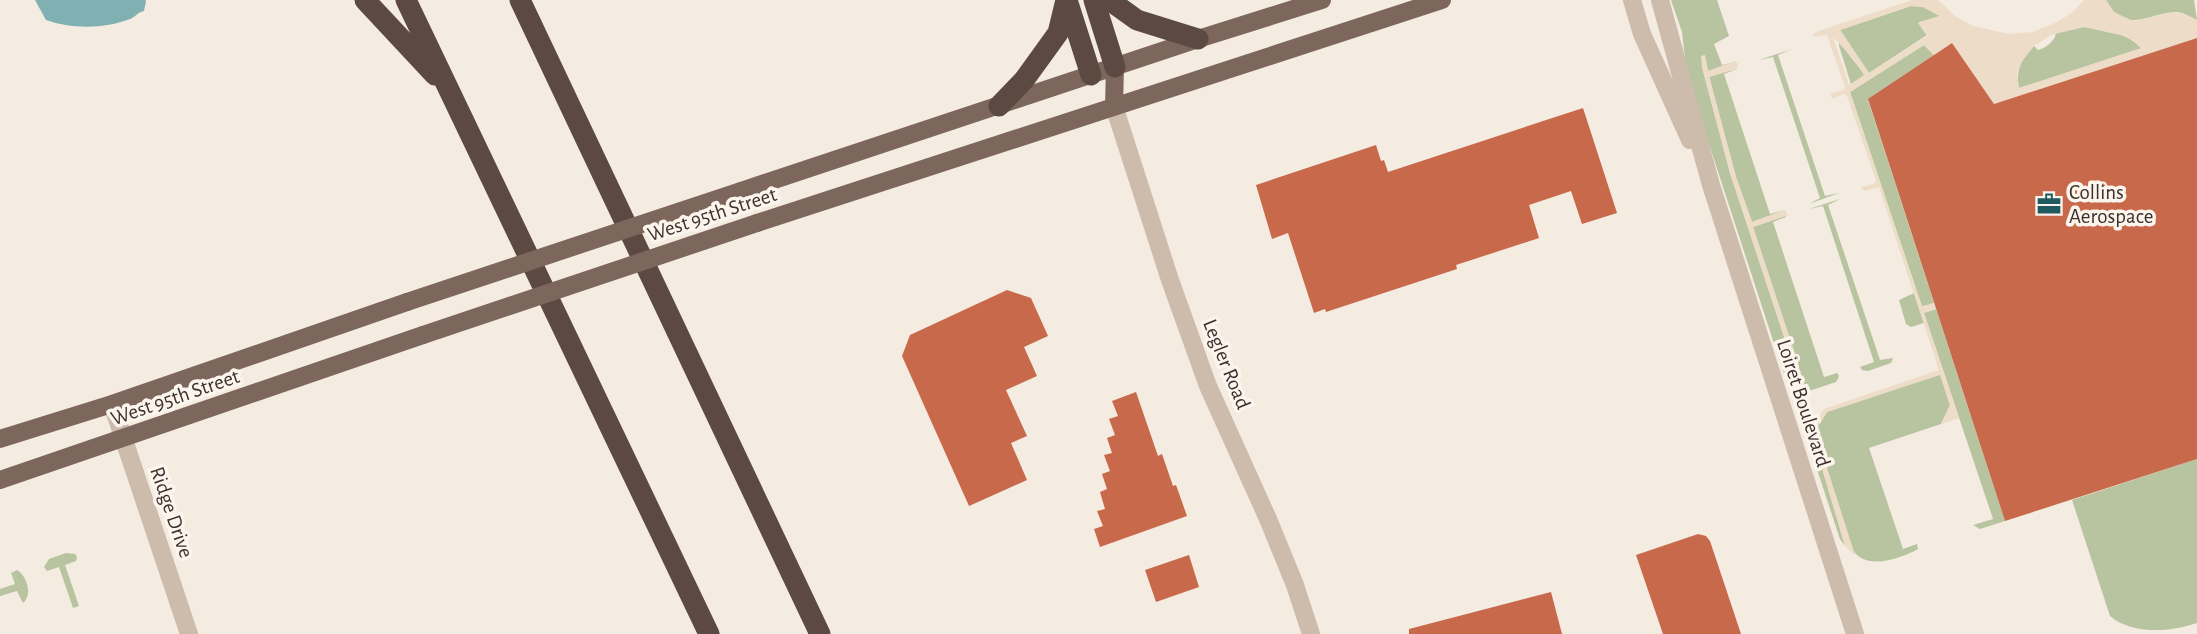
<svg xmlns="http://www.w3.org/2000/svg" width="2197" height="634" viewBox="0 0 2197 634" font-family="'Alegreya Sans',sans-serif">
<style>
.green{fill:#b8c4a0}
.plaza{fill:#ecdcc8;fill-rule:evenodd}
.water{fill:#7fb0b2}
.building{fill:#c8694b}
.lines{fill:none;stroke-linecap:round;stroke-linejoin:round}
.minor{stroke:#cdbbac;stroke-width:18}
.major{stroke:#7d675c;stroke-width:18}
.highway{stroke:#5c4a42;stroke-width:21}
.major-bridge{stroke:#7d675c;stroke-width:18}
.labels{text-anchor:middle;stroke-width:7;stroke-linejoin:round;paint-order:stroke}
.poi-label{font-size:21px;fill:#3b302b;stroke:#fbf5ee;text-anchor:start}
.street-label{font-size:21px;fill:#3b302b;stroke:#fbf5ee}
</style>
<rect width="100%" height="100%" fill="#f4ebe1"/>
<g class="green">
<polygon points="1671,0 1717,0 1729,36 1714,44 1722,65 1735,62 1708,71 1705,56 1702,67 1730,173 1794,367 1794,389 1788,384 1785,377 1693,95 1687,76 1682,32"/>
<path d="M2106,0h88l3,20c-7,-3 -14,-8 -21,-8 -28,1 -51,24 -70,-12z"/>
<polygon points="1911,6 1923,7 1941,16 1919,22 1927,35 1869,73 1840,30"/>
<path d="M2084,27c20,2 44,6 58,22l-123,39c-4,-18 3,-29 15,-42l4,4c8,-2 17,-9 18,-17z"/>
<polygon points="1839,42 1865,75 1851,84 1839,46"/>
<polygon points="1924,45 1934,55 1868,100 1934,303 1922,307 1850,92"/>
<polygon points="1792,49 1778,55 1825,196 1839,193 1809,204 1820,198 1773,57 1759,60"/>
<polygon points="1735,67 1737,69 1724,74 1770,214 1785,210 1752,222 1736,177 1709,76"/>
<polygon points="1840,199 1828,205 1880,360 1893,358 1891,363 1868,371 1862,370 1860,367 1874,362 1823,206 1809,209"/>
<polygon points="1785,216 1786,217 1773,222 1824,377 1837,373 1839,376 1836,382 1806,392 1802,392 1797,380 1799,367 1753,227"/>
<polygon points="1914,293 1924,323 1911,327 1906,324 1899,300"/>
<polygon points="1936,309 2005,521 1980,529 1973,525 1993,519 1924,313"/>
<path d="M1941,374l9,31 -9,19 -72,24 34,101 14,-5 1,5c-18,10 -55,23 -67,-2l-37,-120 13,-15z"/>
<polygon points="1805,421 1817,451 1845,546 1840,539 1804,430"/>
<path d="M2197,459v164c-30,10 -66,11 -87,-7l-38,-116z"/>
<polygon points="66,553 75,554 77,557 76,561 65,565 79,606 73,608 59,567 47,571 44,567 49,559"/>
<path d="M17,570c10,6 16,25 6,33l-6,-12 -17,5v-7l15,-5 -4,-11z"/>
</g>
<g class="plaza">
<path d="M1912,0h26l17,16 18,10 36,8 24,-2 22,-9 17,-10 12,-13h22l8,12 19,9 36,-8h14l14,7v18l-203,66 -42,-61 -18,12 -10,-10 -74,47 72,214 12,-3 2,6 -12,4 35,105 -18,6 9,-18 -10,-31 -113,37 -7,12 -6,3 41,128 -10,-9 -28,-95 -12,-30 4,-6 4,8 3,-1 8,-13 115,-39 -60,-183 -15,4 -3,-4 13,-3 2,-4 -29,-84 -3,-2 -12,5 -1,-6 12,-3 2,-3 -18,-52 -16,2 7,-6zM1911,6l12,1 16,9 -21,7 9,13 -58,37 -29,-43zM2084,27l40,9 9,4 8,8 -122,40 -2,-15 5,-12 12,-15 17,-11zM1833,37l20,21 11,17 -15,10z"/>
<polygon points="1705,55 1708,71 1735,61 1738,64 1737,69 1709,77 1736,177 1752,222 1785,210 1788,215 1753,227 1798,363 1797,380 1802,392 1794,389 1794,367 1730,173 1702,67 1701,56"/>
</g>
<path class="water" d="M35,0h110l1,1 -2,10c-8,2 -7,5 -14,8 -26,10 -58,10 -84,1z"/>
<g class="building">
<polygon points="2197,38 2197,459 2005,521 1868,99 1952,43 1994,104"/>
<polygon points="1583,108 1617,213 1582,224 1571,191 1529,205 1539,238 1456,265 1457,269 1326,312 1325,309 1314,313 1288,233 1272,239 1256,185 1376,145 1381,161 1384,160 1388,172"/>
<polygon points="1007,290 1031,298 1048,336 1024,347 1037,376 1006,390 1027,436 1011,443 1027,480 969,506 902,356 910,335"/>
<polygon points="1136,392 1158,456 1162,454 1173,486 1176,485 1187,516 1100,547 1094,529 1103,526 1097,511 1105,509 1100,492 1107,489 1102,474 1110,471 1104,455 1112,453 1107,438 1115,435 1109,419 1118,416 1112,401"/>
<polygon points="1698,534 1706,536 1710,541 1741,634 1663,634 1636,555"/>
<polygon points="1189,555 1199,587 1156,602 1145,570"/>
<polygon points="1551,592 1562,634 1409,634 1409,629"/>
</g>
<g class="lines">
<g class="minor">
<polyline points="1632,0 1642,34 1690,140"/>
<polyline points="1660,0 1711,185 1855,634"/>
<polyline points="1114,106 1170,280 1208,386 1268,519 1295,585 1311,634"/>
<polyline points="112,404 189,634"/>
</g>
<g class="major">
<polyline points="1114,106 1115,67"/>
<polyline points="741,191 1198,39 1322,0"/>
<polyline points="757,223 1442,0"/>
<polyline points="0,439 112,404 407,302"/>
<polyline points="0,480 423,335"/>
</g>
<g class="highway">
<polyline points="365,0 435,75"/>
<polyline points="406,0 709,634"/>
<polyline points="520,0 820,634"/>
<polyline points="1067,0 1091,75"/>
<polyline points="1094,0 1115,67"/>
<polyline points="1109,0 1137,20 1198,39"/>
<polyline points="999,106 1024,80 1058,33 1066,0"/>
</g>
<g class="major-bridge">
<polyline points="407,302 741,191"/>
<polyline points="423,335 757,223"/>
</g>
</g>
<defs>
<g id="office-bare" transform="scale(1.89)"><path d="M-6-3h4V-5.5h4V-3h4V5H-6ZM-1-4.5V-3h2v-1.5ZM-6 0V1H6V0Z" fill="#1f5a5e" stroke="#fbf5ee" stroke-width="2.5" paint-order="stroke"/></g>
</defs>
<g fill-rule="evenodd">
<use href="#office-bare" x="2049" y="204"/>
</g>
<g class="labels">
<g class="poi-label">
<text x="2069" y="199">Collins<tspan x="2069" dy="24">Aerospace</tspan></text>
</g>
<g class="street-label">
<text transform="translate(712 214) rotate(-18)" y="7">West 95th Street</text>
<text transform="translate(1227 364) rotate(68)" y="7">Legler Road</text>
<text transform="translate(175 397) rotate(-19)" y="7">West 95th Street</text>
<text transform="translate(1804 403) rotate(72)" y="7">Loiret Boulevard</text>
<text transform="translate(172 512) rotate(71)" y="7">Ridge Drive</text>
</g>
</g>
</svg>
